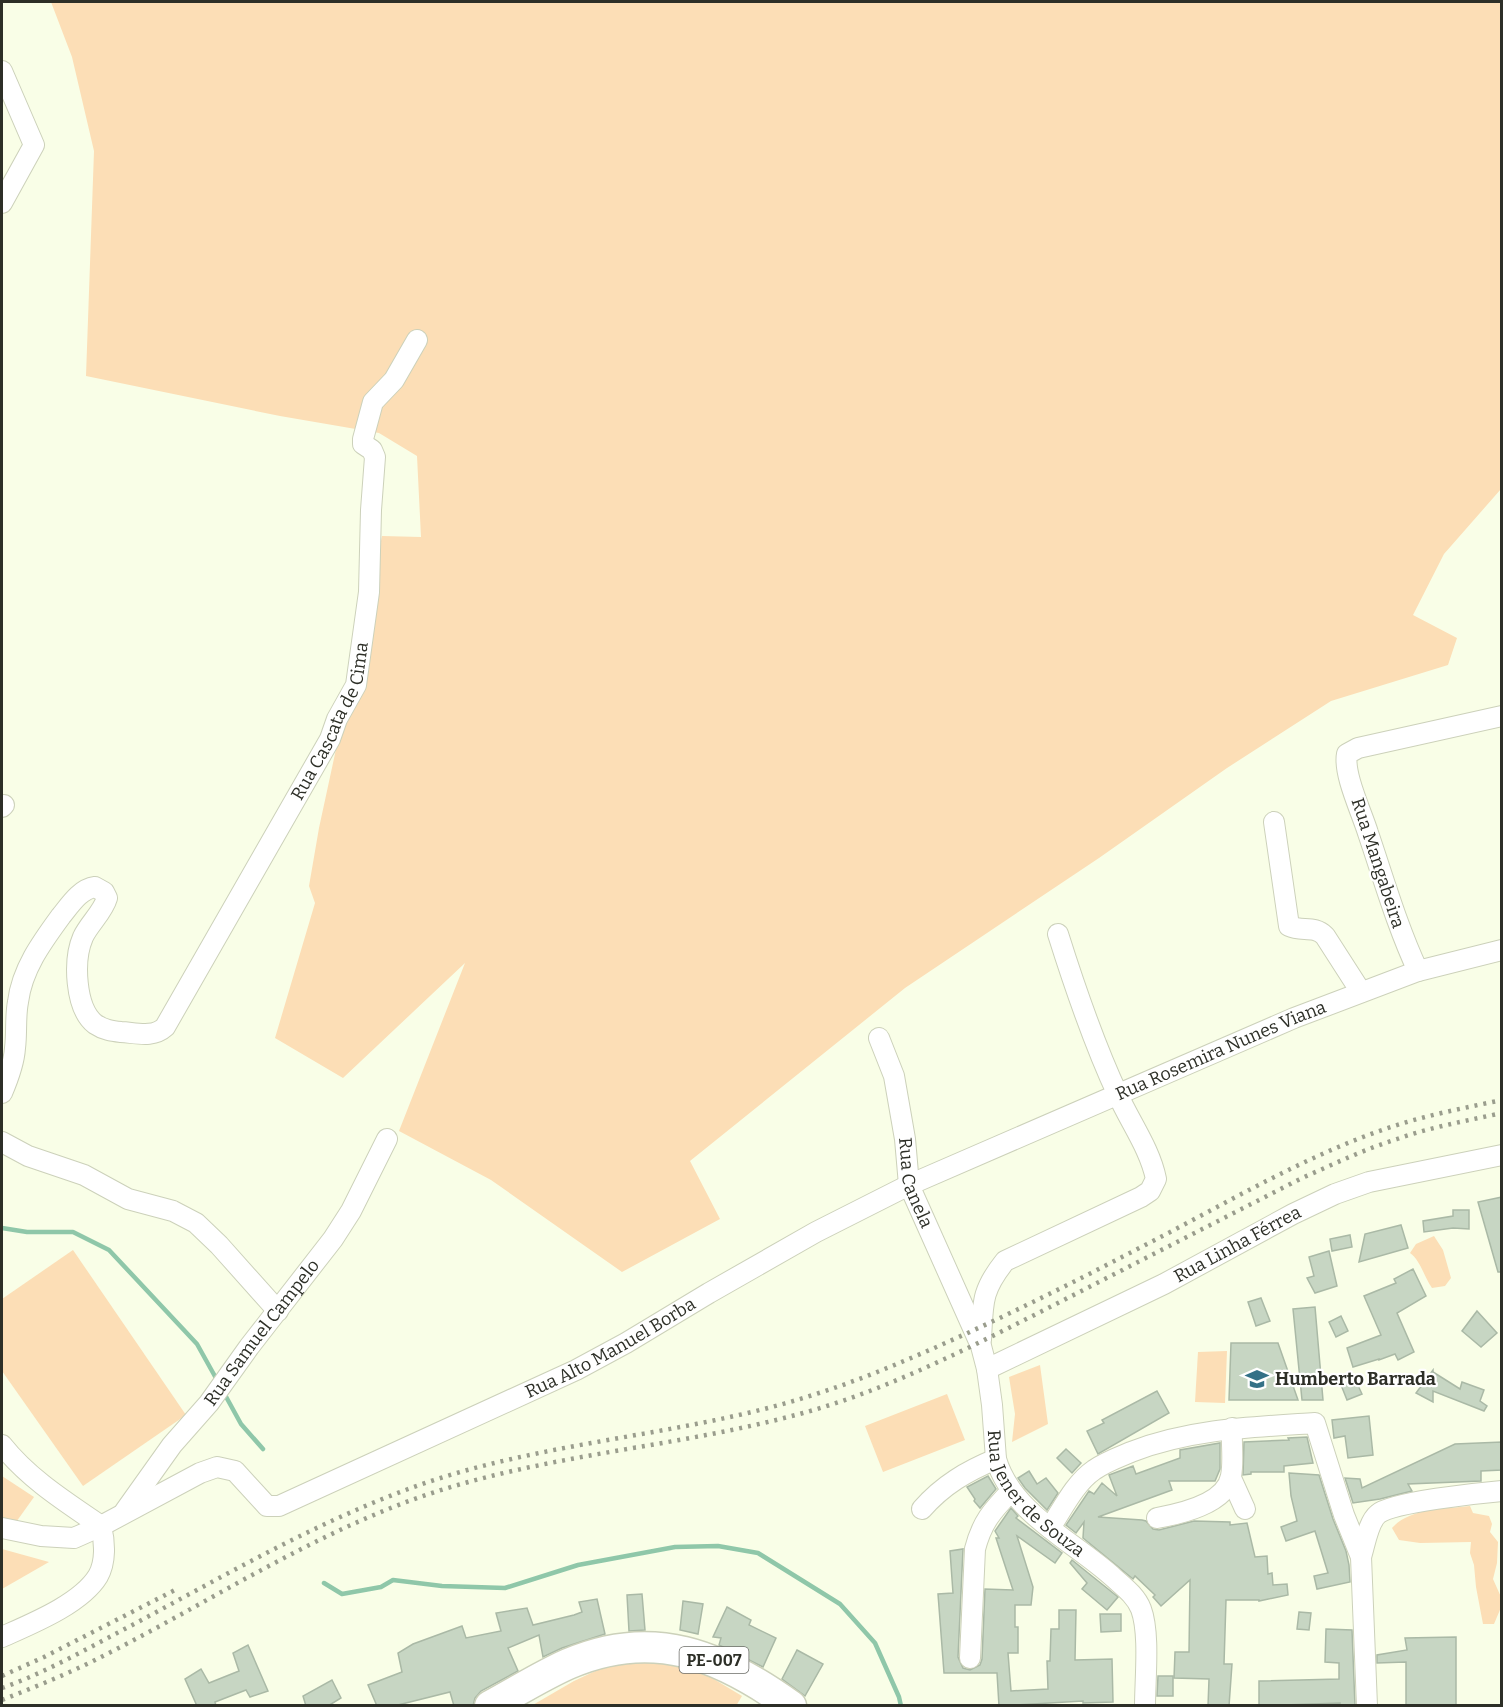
<svg xmlns="http://www.w3.org/2000/svg" width="1503" height="1707" viewBox="0 0 1503 1707" font-family="Bitter,serif">
<style>
.green{fill:#fcdeb6}
.lines{fill:none;stroke-linecap:round;stroke-linejoin:round}
.stream{stroke:#8fc7a9;stroke-width:4.5}
.building{fill:#c7d6c3;stroke:#aab9a6;stroke-width:1.5}
.minor-casing{stroke:#ccd1ba;stroke-width:22}
.primary-casing{stroke:#ccd1ba;stroke-width:33}
.minor{stroke:#fff;stroke-width:20}
.primary{stroke:#fff;stroke-width:30}
.rail{stroke:#9a9d8d;stroke-width:4.5;stroke-dasharray:3 6;stroke-linecap:butt}
.labels{text-anchor:middle;stroke-width:4.5;stroke-linejoin:round;paint-order:stroke}
.shield{fill:#fff;stroke:#6c6d68;stroke-width:1.5}
.shield-label{font-size:16px;font-weight:bold;fill:#2d2f27}
.street-label{font-size:18px;fill:#2d2f27;stroke:#fff}
.poi-label{font-size:18px;font-weight:bold;fill:#2d2f27;stroke:#fff;text-anchor:start}
</style>
<rect width="100%" height="100%" fill="#f9fee7"/>
<g class="green">
<polygon points="51,2 1501,2 1501,489 1444,554 1413,615 1457,638 1448,665 1331,701 1227,768 1099,858 905,988 690,1161 720,1219 622,1272 491,1180 399,1131 465,963 343,1078 275,1038 315,903 309,886 319,828 382,536 421,537 417,456 379,433 280,416 86,376 94,151 72,57"/>
<path d="M1434,1236l9,14 8,28 -6,8 -13,2c-8,-11 -11,-27 -22,-35l6,-9z"/>
<polygon points="73,1250 186,1415 83,1486 2,1371 2,1299"/>
<polygon points="1227,1351 1225,1403 1195,1402 1198,1352"/>
<polygon points="1040,1365 1048,1424 1012,1442 1015,1414 1009,1377"/>
<polygon points="947,1394 965,1440 883,1472 865,1426"/>
<polygon points="2,1476 34,1497 14,1525 2,1521"/>
<path d="M1470,1506l3,7 16,3 3,8 -2,8 8,10 -1,21 -4,16 8,18 1,8 -8,19h-11l-7,-37 -2,-22 -4,-12 1,-11 -51,1 -21,-3 -7,-12c18,-20 52,-19 78,-22z"/>
<polygon points="2,1549 49,1562 2,1589"/>
<polygon points="639,1659 666,1661 702,1672 742,1696 736,1706 531,1706 574,1681 604,1667"/>
</g>
<g class="lines">
<g class="stream">
<polyline points="2,1228 27,1232 73,1232 109,1250 197,1344 217,1380"/>
<polyline points="224,1393 241,1424 263,1449"/>
<polyline points="324,1583 342,1594 381,1587 393,1580 442,1586 505,1588 578,1565 675,1547 718,1546 758,1553 840,1604 875,1643 899,1697 901,1706"/>
</g>
</g>
<g class="building">
<polygon points="1502,1197 1502,1272 1498,1272 1478,1202"/>
<polygon points="1453,1210 1469,1210 1469,1229 1453,1228 1424,1232 1423,1221 1453,1216"/>
<polygon points="1401,1225 1408,1248 1359,1262 1365,1234"/>
<polygon points="1350,1235 1352,1247 1332,1251 1330,1239"/>
<polygon points="1329,1251 1337,1286 1315,1293 1307,1278 1314,1276 1309,1257"/>
<polygon points="1413,1269 1426,1296 1397,1313 1414,1352 1398,1360 1395,1354 1379,1360 1379,1359 1353,1367 1347,1348 1381,1335 1364,1296 1396,1283 1394,1279"/>
<polygon points="1261,1298 1270,1321 1256,1326 1248,1302"/>
<polygon points="1315,1307 1323,1400 1302,1400 1293,1309"/>
<polygon points="1477,1311 1497,1333 1481,1347 1462,1331"/>
<polygon points="1341,1316 1348,1331 1336,1337 1329,1322"/>
<polygon points="1231,1343 1278,1343 1298,1400 1229,1400"/>
<polygon points="1433,1370 1433,1372 1460,1389 1462,1382 1484,1390 1480,1401 1487,1406 1484,1411 1433,1391 1433,1402 1416,1393"/>
<polygon points="1355,1379 1362,1394 1347,1400 1341,1385"/>
<polygon points="1157,1391 1169,1413 1098,1454 1087,1431 1104,1423 1102,1420"/>
<polygon points="1369,1416 1373,1455 1348,1458 1345,1436 1334,1438 1332,1420"/>
<polygon points="1307,1437 1313,1463 1284,1466 1284,1472 1251,1472 1251,1474 1243,1475 1244,1442 1289,1440 1288,1438"/>
<polygon points="1502,1442 1502,1470 1481,1471 1481,1481 1408,1484 1412,1491 1380,1499 1353,1503 1345,1478 1360,1479 1362,1488 1455,1444"/>
<polygon points="1220,1443 1220,1469 1215,1481 1169,1481 1172,1490 1098,1517 1142,1520 1146,1521 1153,1529 1159,1530 1194,1521 1230,1522 1230,1525 1247,1523 1255,1557 1267,1556 1268,1574 1272,1573 1273,1585 1287,1584 1288,1595 1259,1601 1259,1600 1226,1600 1224,1664 1232,1664 1229,1706 1208,1706 1209,1679 1174,1678 1175,1652 1189,1652 1190,1580 1161,1606 1153,1597 1155,1595 1135,1576 1133,1579 1083,1538 1084,1522 1076,1533 1066,1525 1089,1491 1094,1494 1102,1483 1117,1496 1109,1475 1133,1466 1136,1474 1180,1458 1180,1450"/>
<polygon points="1066,1449 1081,1463 1072,1473 1057,1458"/>
<polygon points="1029,1471 1037,1484 1046,1478 1058,1493 1047,1510 1025,1488 1018,1478"/>
<polygon points="1289,1473 1319,1475 1333,1519 1346,1551 1349,1565 1350,1582 1317,1589 1314,1576 1328,1573 1315,1531 1286,1541 1281,1527 1297,1521 1291,1496"/>
<polygon points="988,1476 996,1489 980,1508 974,1501 975,1499 967,1487"/>
<polygon points="1011,1508 1018,1516 1016,1518 1062,1553 1055,1563 1017,1536 1033,1587 1031,1605 1015,1605 1015,1627 1018,1627 1018,1653 1008,1653 1011,1691 1048,1689 1047,1661 1050,1661 1051,1629 1059,1629 1059,1610 1076,1610 1075,1660 1112,1659 1113,1702 1083,1703 1083,1701 999,1706 997,1673 944,1673 938,1594 953,1593 950,1551 963,1549 958,1657 963,1668 970,1670 980,1665 982,1659 985,1589 1013,1590 996,1538 999,1538 995,1531"/>
<polygon points="1072,1560 1118,1597 1107,1610 1082,1589 1087,1583 1070,1563"/>
<polygon points="642,1594 645,1630 629,1631 627,1595"/>
<polygon points="597,1599 605,1634 562,1648 543,1657 539,1635 508,1648 518,1671 481,1691 475,1698 473,1706 454,1706 450,1692 394,1706 377,1706 368,1685 402,1672 398,1653 413,1644 462,1626 466,1638 501,1631 496,1613 527,1608 533,1625 574,1615 582,1612 579,1602"/>
<polygon points="683,1601 703,1604 698,1634 680,1630"/>
<polygon points="727,1607 751,1620 749,1625 776,1638 763,1667 719,1645 721,1638 713,1637"/>
<polygon points="1299,1612 1311,1613 1309,1630 1297,1629"/>
<polygon points="1100,1614 1121,1614 1121,1631 1101,1632"/>
<polygon points="1326,1629 1352,1630 1355,1706 1340,1706 1340,1703 1259,1706 1259,1681 1339,1679 1339,1663 1325,1662"/>
<polygon points="1456,1637 1456,1706 1406,1706 1406,1662 1377,1663 1377,1655 1407,1650 1405,1638"/>
<polygon points="248,1645 268,1691 250,1697 246,1690 215,1702 216,1706 197,1706 185,1679 201,1669 209,1683 239,1671 233,1653"/>
<polygon points="797,1650 823,1664 805,1696 782,1679"/>
<polygon points="1158,1676 1173,1676 1173,1696 1157,1696"/>
<polygon points="332,1680 341,1698 328,1706 306,1706 303,1696"/>
</g>
<g class="lines">
<g class="minor-casing">
<g id="minor">
<polyline points="2,71 34,145 2,203"/>
<polyline points="2,807 4,805"/>
<path d="M1274,822l15,104c13,6 25,-1 36,10l36,56"/>
<path d="M1418,971c-21,-45 -34,-91 -50,-138 -6,-20 -25,-59 -21,-79l11,-6 144,-32"/>
<path id="s1" d="M879,1038l15,38 11,63 4,46 72,161 6,23 5,36 4,54c16,55 79,83 118,119 10,9 22,18 27,31 9,24 4,70 4,97"/>
<path id="s2" d="M2,1093c6,-14 12,-29 13,-45 2,-15 0,-31 3,-46 4,-33 24,-60 43,-86 9,-11 19,-27 34,-29l9,5 3,6c-4,14 -18,26 -24,39 -10,23 -8,71 12,87 9,6 17,7 26,8 16,1 32,6 44,-5l165,-288 7,-20 19,-34 13,-93 2,-82 4,-53 -3,-7 -9,-6v-5l10,-37 21,-22 23,-40"/>
<polyline points="2,1142 28,1156 84,1175 128,1199 173,1211 196,1223 219,1245 278,1311"/>
<path d="M981,1340c2,-37 0,-49 24,-79l136,-64 9,-6 6,-12c-6,-30 -26,-57 -38,-84 -24,-51 -43,-107 -60,-161"/>
<path id="s3" d="M987,1369l177,-85 129,-70 42,-20 34,-12 133,-27"/>
<path d="M2,1445c27,34 64,57 99,81 4,16 5,36 -3,50 -17,28 -67,48 -96,61"/>
<polyline points="1231,1478 1245,1509"/>
<path d="M922,1509c21,-24 45,-38 74,-50"/>
<path id="s4" d="M125,1511l47,-66 37,-42 40,-56 84,-108 18,-28 36,-72"/>
<path d="M1157,1518c22,-4 69,-14 74,-42 3,-15 0,-33 1,-48"/>
<path id="s5" d="M2,1528l39,8 33,2 27,-12 99,-53 17,-6 18,4 32,35h12l297,-136 50,-27 83,-50 107,-61 93,-47 385,-167 124,-47 84,-21"/>
<path d="M1050,1528c13,-20 25,-45 44,-58 11,-8 25,-13 37,-18 59,-23 122,-25 184,-29l29,92 17,42 6,149"/>
<path d="M1361,1557c4,-12 7,-35 17,-43 14,-12 101,-21 124,-23"/>
<path d="M970,1658l5,-109c7,-27 17,-38 36,-58"/>
</g>
</g>
<g class="primary-casing">
<path id="primary" d="M490,1706c26,-14 51,-30 78,-42 85,-37 152,-9 223,42"/>
</g>
<use href="#minor" class="minor"/>
<use href="#primary" class="primary"/>
<g class="rail">
<polyline points="2,1676 44,1657 175,1590"/>
<path d="M2,1688c40,-14 79,-36 117,-56 93,-49 185,-104 284,-141 118,-45 244,-52 365,-83 42,-11 83,-25 124,-42 87,-36 173,-79 257,-123 78,-40 157,-88 242,-116 36,-12 73,-19 111,-27"/>
<path d="M2,1700c30,-12 61,-24 91,-39 105,-52 205,-119 316,-160 127,-47 264,-52 394,-88 85,-23 174,-69 253,-109 82,-42 164,-84 246,-126 32,-14 63,-29 95,-39 34,-12 69,-18 105,-26"/>
</g>
</g>
<defs>
<g id="school-bare" transform="scale(1.8)"><path d="M0-5L7-2L0 1L-7-2ZM-4 1L0 2.5L4 1V4Q0 6-4 4Z" fill="#347187" stroke="#fff" stroke-width="2.5" paint-order="stroke"/></g>
</defs>
<g fill-rule="evenodd">
<use href="#school-bare" x="1257" y="1379"/>
</g>
<g class="labels">
<rect class="shield" x="679.5" y="1647" width="69" height="26" rx="4.5"/>
<g class="shield-label">
<text x="714" y="1666">PE-007</text>
</g>
<g class="street-label">
<text dy="6" stroke="none"><textPath href="#s2" startOffset="814">Rua Cascata de Cima</textPath></text>
<text transform="translate(1378 863) rotate(72)" y="6">Rua Mangabeira</text>
<text dy="6" stroke="none"><textPath href="#s5" startOffset="1358">Rua Rosemira Nunes Viana</textPath></text>
<text dy="6" stroke="none"><textPath href="#s1" startOffset="150">Rua Canela</textPath></text>
<text dy="6" stroke="none"><textPath href="#s3" startOffset="280">Rua Linha Férrea</textPath></text>
<text dy="6" stroke="none"><textPath href="#s4" startOffset="225">Rua Samuel Campelo</textPath></text>
<text dy="6" stroke="none"><textPath href="#s5" startOffset="678">Rua Alto Manuel Borba</textPath></text>
<text dy="6" stroke="none"><textPath href="#s1" startOffset="492">Rua Jener de Souza</textPath></text>
</g>
<g class="poi-label">
<text x="1275" y="1385">Humberto Barrada</text>
</g>
</g>
<rect width="1503" height="1707" fill="none" stroke="#2d2f27" stroke-width="6"/>
</svg>
